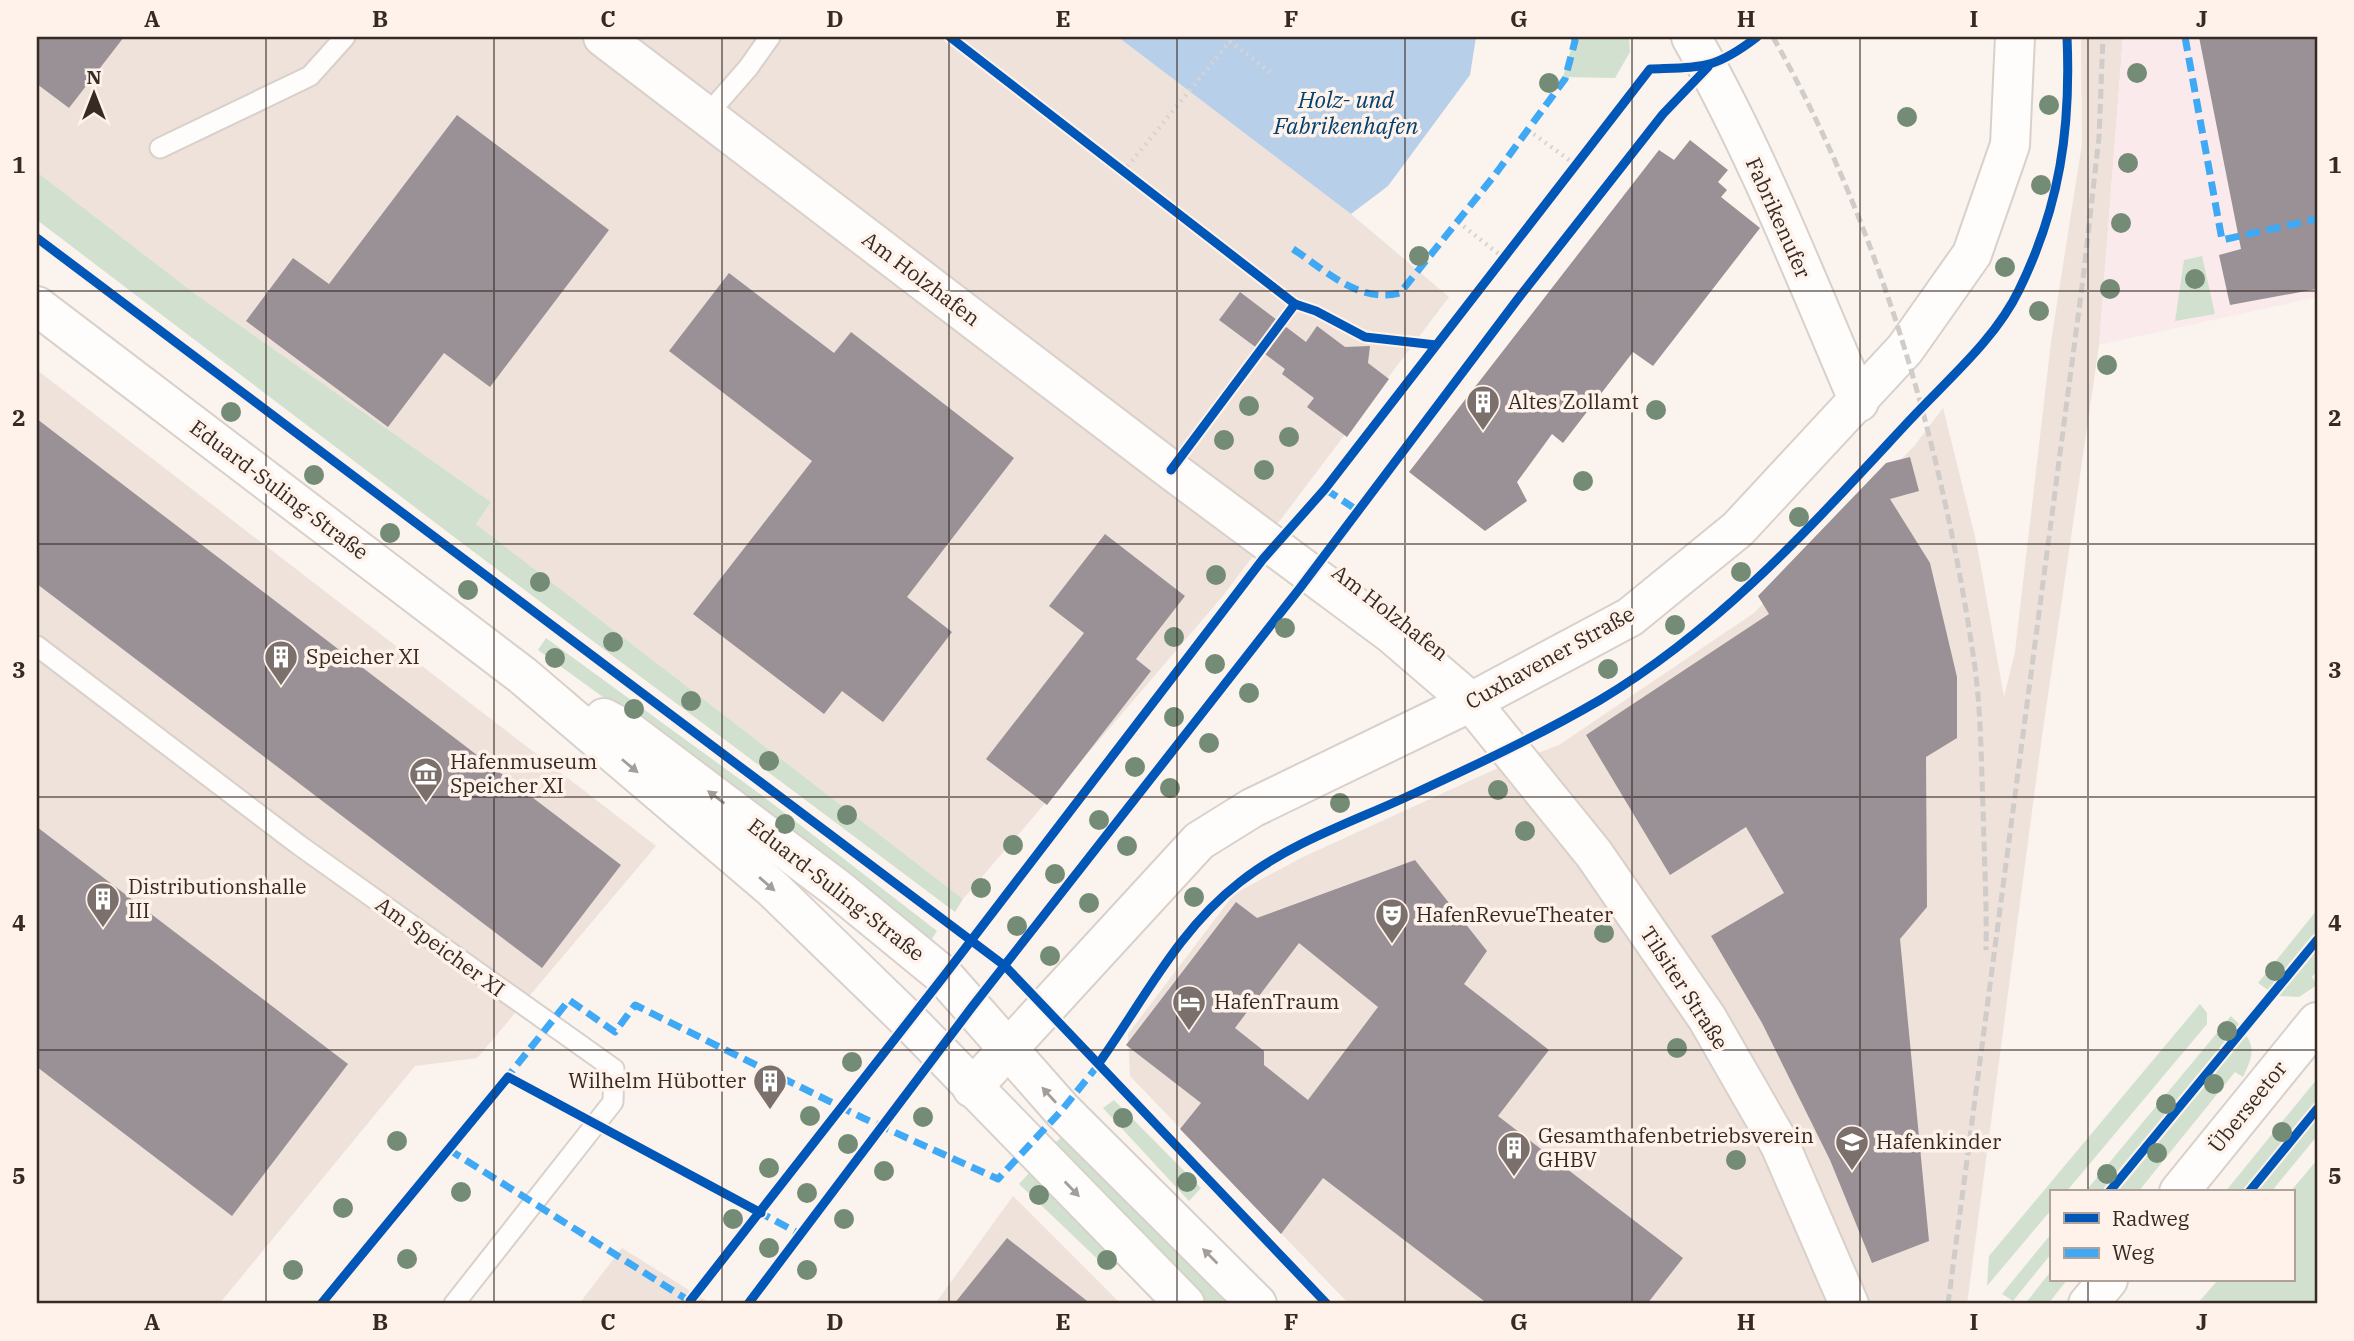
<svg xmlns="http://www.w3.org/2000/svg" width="2354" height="1341" viewBox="0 0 2354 1341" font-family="'IBM Plex Serif',serif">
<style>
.built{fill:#eee2db}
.education{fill:#fbeaec}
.green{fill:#d2e1cf}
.water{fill:#b7cfe8}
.building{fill:#999195;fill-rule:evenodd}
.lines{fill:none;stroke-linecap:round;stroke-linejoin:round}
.lane-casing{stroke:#d9d0ca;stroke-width:23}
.street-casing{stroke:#d9d0ca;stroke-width:42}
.secondary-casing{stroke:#d9d0ca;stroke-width:42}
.path{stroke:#d7d4d3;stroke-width:4.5;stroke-dasharray:2 5;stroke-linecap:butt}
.lane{stroke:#fefdfc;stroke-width:19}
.street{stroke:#fefdfc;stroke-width:38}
.secondary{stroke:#fefdfc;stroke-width:38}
.rail{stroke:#cfccca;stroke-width:5;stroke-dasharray:10 5;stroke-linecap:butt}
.quiet{stroke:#3fa9f5;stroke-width:7;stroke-dasharray:14 7;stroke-linecap:butt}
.cycleway-casing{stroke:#fef2ea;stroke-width:13}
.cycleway{stroke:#0057b8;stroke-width:9}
.tree{fill:#748b76}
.oneway{fill:#a49e9b}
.grid{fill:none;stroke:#362a24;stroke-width:2;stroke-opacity:0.55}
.labels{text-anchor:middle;stroke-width:7;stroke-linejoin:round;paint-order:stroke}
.street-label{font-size:21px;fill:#362a24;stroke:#fef2ea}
.poi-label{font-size:21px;fill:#362a24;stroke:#fef2ea;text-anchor:start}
.water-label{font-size:23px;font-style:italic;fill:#03416f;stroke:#fef2ea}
.neatline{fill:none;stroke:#362a24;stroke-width:2.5}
.grid-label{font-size:23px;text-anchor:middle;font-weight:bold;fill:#362a24}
</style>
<rect width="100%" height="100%" fill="#faf3ee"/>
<g class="built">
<polygon points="37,37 1118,37 1351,214 1449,297 1222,597 963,899 476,524 491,502 194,293 37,172"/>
<polygon points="2081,37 2123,37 2099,345 2041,743 1967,1304 1349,1304 1130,1076 1128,1034 1234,894 1303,857 1498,768 1559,745 1754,613 1915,445 1943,408 1977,545 2004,697 2015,652 2051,342 2082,144"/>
<polygon points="37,370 656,846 477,1058 415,1066 219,1304 37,1304"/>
<polygon points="1013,1196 1121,1304 935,1304"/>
<polygon points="622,1248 711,1304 579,1304"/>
</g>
<polygon class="education" points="2123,37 2317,37 2317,297 2099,345"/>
<g class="green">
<polygon points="1571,37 1629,37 1630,52 1615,78 1563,77 1573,42"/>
<polygon points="37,172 194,293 491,502 476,524 963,899 955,912 462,543 37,220"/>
<polygon points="2202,256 2215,314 2175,321 2184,260"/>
<polygon points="546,638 760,794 937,931 929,943 752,805 538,650"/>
<polygon points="2317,910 2317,931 2268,990 2258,983"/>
<polygon points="2317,950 2317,970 2312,977 2317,985 2299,997 2279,996"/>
<polygon points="2200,1004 2207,1013 2207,1024 2066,1192 2051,1192 2051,1210 1987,1286 1989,1256"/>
<polygon points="2231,1016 2239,1024 2102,1192 2085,1192"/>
<path d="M2245,1034c12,15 5,28 -2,43l-8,-5 -97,120h-22z"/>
<polygon points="2317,1079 2317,1100 2242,1192 2225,1192"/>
<polygon points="1114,1100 1201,1188 1189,1201 1103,1108"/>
<polygon points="2317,1118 2317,1136 2271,1192 2257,1192"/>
<polygon points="1065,1134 1227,1304 1203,1304 1046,1151"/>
<polygon points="2317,1160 2317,1304 2197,1304 2218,1280 2293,1280 2293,1192 2290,1192"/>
<polygon points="1030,1172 1121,1261 1110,1271 1019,1184"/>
<polygon points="2051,1234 2051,1254 2013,1301 2002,1294"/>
<polygon points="2051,1271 2051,1280 2067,1280 2048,1304 2025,1304"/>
</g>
<polygon class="water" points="1118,37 1476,37 1470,75 1388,186 1351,214"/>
<g class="building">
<polygon points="37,37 124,37 69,108 37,84"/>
<polygon points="2199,37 2317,37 2317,289 2230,305 2219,255 2241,249"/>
<polygon points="457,115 609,230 490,387 444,353 388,427 246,321 293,258 329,284"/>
<polygon points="1690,140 1728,170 1718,182 1727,190 1721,197 1760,228 1653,366 1633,352 1563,443 1552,434 1517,482 1527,501 1485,531 1409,472 1659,150 1674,160"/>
<polygon points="729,273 834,353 851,332 1014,458 907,597 952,632 883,722 842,691 824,714 693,614 812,461 669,351"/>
<polygon points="1240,292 1306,342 1317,326 1345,347 1370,346 1368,363 1389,379 1347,437 1307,407 1314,398 1282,374 1285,369 1219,320"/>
<polygon points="37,419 621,865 542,968 37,584"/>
<polygon points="1910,457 1919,491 1890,499 1930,563 1957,677 1957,738 1926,757 1927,907 1900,939 1929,1241 1872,1263 1830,1160 1762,1023 1711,936 1784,893 1746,827 1670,875 1586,735 1769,614 1758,596 1886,463"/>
<polygon points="1105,534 1185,596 1136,659 1151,671 1047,805 986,759 1084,633 1049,606"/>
<polygon points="37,827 348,1064 232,1216 37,1067"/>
<path d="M1415,860l72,91 -23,33 85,66 -51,66 185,142 -36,46h-159l-165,-126 -42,56 -101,-105 21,-26 -75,-58 110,-143 21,16zM1299,943l79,64 -70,93 -44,-35v-14l-29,-23z"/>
<polygon points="1007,1238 1091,1304 954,1304"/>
</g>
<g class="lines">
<g class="lane-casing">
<g id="lane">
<polyline points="707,115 748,68 770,37"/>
<polyline points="160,148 310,76 345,37"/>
<polyline points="37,646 299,845 614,1069 613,1102 454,1304"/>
</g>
</g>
<g class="street-casing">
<g id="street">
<polyline points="603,37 1171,470 1393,635 1471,702 1594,854 1707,1018 1780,1145 1849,1304"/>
<path d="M1691,37c66,116 115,242 168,365"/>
<polyline points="2179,1192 2317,1022"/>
<polyline points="2088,1304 2108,1280"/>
</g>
</g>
<g class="secondary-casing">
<g id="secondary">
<polyline points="37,306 522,675 772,888 909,1021 1185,1304"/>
<polyline points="604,718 627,730 839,890 944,976 1062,1110 1257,1304"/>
<polyline points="972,1088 1199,841 1252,808 1471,702 1630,617 1738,529 1905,349 1972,254 2010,145 2015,37"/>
</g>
</g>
<g class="path">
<polyline points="1224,37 1270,72"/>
<polyline points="1528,130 1576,165"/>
<polyline points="1123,172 1230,41"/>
<polyline points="1458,222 1505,259"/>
</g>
<use href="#lane" class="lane"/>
<use href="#street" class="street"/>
<use href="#secondary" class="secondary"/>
<g class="rail">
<path d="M1773,37c106,188 168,404 200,617 8,50 8,102 10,153 1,48 4,95 3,143"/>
<polyline points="1948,1304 2083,279 2099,137 2103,37"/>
</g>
<g class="quiet">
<polyline points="2185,37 2222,240 2317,219"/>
<path d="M1293,249c32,21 66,55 107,44l94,-117 71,-97 10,-38 -1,-4"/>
<polyline points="1325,489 1357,510"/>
<polyline points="504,1081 569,1000 615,1032 635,1005 863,1118 998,1179 1062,1110 1103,1059"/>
<polyline points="448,1149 694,1304"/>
<polyline points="757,1211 800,1234"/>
</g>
<g class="cycleway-casing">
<g id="cycleway">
<polyline points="950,37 1295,304 1316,311 1365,337 1436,345"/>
<polyline points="37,238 1005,966 1327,1304"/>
<polyline points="1171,470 1295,304"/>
<path d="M1099,1063c45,-63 79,-133 141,-181 51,-40 115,-61 173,-88 63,-29 127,-59 187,-94 121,-72 214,-177 309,-279 37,-40 86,-81 110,-131 41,-84 52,-161 48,-253"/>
<polyline points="2109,1192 2317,940"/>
<polyline points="2249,1192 2317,1109"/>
<path d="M690,1301l254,-325 319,-417 62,-70 325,-420c52,-2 64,1 107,-32"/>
<polyline points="321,1304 508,1077 761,1213"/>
<polyline points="748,1304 972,1007 1300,588 1517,300 1663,114 1708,67"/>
</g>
</g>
<use href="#cycleway" class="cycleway"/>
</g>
<g class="tree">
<circle cx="2137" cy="73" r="10"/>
<circle cx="1549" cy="83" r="10"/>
<circle cx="2049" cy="105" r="10"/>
<circle cx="1907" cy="117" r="10"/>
<circle cx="2128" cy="163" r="10"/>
<circle cx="2041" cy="185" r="10"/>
<circle cx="2121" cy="223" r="10"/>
<circle cx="1419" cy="256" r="10"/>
<circle cx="2005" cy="267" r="10"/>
<circle cx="2195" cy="279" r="10"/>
<circle cx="2110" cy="289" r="10"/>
<circle cx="2039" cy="311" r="10"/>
<circle cx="2107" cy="365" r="10"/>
<circle cx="1249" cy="406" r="10"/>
<circle cx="1656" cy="410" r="10"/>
<circle cx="231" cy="412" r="10"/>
<circle cx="1289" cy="437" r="10"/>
<circle cx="1224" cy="440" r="10"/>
<circle cx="1264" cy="470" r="10"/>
<circle cx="314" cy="475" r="10"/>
<circle cx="1583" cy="481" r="10"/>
<circle cx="1799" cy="517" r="10"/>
<circle cx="390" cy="533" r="10"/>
<circle cx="1741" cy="572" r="10"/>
<circle cx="1216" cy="575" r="10"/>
<circle cx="540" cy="582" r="10"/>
<circle cx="468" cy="590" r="10"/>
<circle cx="1675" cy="625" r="10"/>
<circle cx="1285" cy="628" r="10"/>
<circle cx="1174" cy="637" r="10"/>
<circle cx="613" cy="642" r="10"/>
<circle cx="555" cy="658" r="10"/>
<circle cx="1215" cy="664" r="10"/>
<circle cx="1608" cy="669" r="10"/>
<circle cx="1249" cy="693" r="10"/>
<circle cx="691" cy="701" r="10"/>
<circle cx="634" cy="709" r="10"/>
<circle cx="1174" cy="717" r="10"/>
<circle cx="1209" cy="743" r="10"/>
<circle cx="769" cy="761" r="10"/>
<circle cx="1135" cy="767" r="10"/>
<circle cx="1170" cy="788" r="10"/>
<circle cx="1498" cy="790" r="10"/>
<circle cx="1340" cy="803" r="10"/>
<circle cx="847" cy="815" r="10"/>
<circle cx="1099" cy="820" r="10"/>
<circle cx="785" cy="824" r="10"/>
<circle cx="1525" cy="831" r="10"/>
<circle cx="1013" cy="845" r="10"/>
<circle cx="1127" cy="846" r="10"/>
<circle cx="1055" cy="874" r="10"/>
<circle cx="981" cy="888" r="10"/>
<circle cx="1194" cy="897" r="10"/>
<circle cx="1089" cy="903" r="10"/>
<circle cx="1017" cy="926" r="10"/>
<circle cx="1604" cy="933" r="10"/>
<circle cx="1050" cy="956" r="10"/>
<circle cx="2275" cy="971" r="10"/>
<circle cx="2227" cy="1031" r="10"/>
<circle cx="1677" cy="1048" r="10"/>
<circle cx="852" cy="1062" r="10"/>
<circle cx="2214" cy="1084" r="10"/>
<circle cx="2166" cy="1104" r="10"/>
<circle cx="810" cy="1116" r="10"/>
<circle cx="923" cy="1117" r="10"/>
<circle cx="1123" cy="1118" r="10"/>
<circle cx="2282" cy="1132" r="10"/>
<circle cx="397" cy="1141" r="10"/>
<circle cx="848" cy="1144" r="10"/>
<circle cx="2157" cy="1153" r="10"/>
<circle cx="1736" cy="1160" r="10"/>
<circle cx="769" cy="1168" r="10"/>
<circle cx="884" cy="1171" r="10"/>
<circle cx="2107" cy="1174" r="10"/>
<circle cx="1187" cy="1182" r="10"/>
<circle cx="461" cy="1192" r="10"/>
<circle cx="807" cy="1193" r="10"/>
<circle cx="1039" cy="1195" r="10"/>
<circle cx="343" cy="1208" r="10"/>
<circle cx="733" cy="1219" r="10"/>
<circle cx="844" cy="1219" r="10"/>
<circle cx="769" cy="1248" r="10"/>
<circle cx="407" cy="1259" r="10"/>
<circle cx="1107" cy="1260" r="10"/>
<circle cx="293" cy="1270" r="10"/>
<circle cx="807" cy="1270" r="10"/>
</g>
<defs><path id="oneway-solid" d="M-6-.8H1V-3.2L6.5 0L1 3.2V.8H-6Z" transform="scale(1.75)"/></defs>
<g class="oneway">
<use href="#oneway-solid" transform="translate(630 766) rotate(40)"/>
<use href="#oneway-solid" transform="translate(716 797) rotate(-143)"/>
<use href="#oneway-solid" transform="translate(767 884) rotate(41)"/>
<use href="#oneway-solid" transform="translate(1049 1095) rotate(-132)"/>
<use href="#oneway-solid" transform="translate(1072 1189) rotate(46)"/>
<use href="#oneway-solid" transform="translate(1210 1256) rotate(-135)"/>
</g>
<path class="grid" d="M266,37v1267M494,37v1267M722,37v1267M949,37v1267M1177,37v1267M1405,37v1267M1632,37v1267M1860,37v1267M2088,37v1155M37,291h2280M37,544h2280M37,797h2280M37,1050h2280M2088,1280v24"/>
<defs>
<g id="building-pin" transform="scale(1.75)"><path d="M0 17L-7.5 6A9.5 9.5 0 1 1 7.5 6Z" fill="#7b706b" stroke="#fef2ea"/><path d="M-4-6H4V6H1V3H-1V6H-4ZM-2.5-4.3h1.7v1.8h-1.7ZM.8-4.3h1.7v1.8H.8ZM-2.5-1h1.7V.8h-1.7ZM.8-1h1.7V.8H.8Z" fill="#fff"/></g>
<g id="museum-pin" transform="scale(1.75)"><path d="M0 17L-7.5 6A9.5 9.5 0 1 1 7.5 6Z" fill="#7b706b" stroke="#fef2ea"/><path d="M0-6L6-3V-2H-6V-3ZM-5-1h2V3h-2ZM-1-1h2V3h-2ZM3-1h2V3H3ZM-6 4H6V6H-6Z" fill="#fff"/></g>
<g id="theatre-pin" transform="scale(1.75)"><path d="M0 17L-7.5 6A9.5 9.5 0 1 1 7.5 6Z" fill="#7b706b" stroke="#fef2ea"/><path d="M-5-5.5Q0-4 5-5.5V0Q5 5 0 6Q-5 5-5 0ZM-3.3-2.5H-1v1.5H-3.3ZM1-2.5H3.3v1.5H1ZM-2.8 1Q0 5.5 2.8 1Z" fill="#fff"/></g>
<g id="hotel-pin" transform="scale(1.75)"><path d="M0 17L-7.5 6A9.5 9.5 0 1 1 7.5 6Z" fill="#7b706b" stroke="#fef2ea"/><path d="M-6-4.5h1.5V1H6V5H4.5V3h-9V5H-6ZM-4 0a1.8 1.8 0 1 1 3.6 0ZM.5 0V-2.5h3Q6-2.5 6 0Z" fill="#fff"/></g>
<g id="school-pin" transform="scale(1.75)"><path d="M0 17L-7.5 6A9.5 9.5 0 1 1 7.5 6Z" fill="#7b706b" stroke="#fef2ea"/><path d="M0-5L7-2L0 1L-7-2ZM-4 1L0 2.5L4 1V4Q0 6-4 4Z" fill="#fff"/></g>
</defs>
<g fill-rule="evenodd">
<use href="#building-pin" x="1483" y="402"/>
<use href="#building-pin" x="281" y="657"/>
<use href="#museum-pin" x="426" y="774"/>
<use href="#building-pin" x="103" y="899"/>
<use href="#theatre-pin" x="1392" y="915"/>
<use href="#hotel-pin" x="1189" y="1002"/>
<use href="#building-pin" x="770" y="1081"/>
<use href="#school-pin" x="1852" y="1142"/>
<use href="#building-pin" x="1514" y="1148"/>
</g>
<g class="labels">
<g class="street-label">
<text transform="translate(1778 218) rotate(66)" y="7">Fabrikenufer</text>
<text transform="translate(921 279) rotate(37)" y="7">Am Holzhafen</text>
<text transform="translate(279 490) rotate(37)" y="7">Eduard-Suling-Straße</text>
<text transform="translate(1390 613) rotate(38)" y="7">Am Holzhafen</text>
<text transform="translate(1550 658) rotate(-29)" y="7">Cuxhavener Straße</text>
<text transform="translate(836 890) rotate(38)" y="7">Eduard-Suling-Straße</text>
<text transform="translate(440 947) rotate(36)" y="7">Am Speicher XI</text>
<text transform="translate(1684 988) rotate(57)" y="7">Tilsiter Straße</text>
<text transform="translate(2248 1107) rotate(-51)" y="7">Überseetor</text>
</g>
<g class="poi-label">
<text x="1508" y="409">Altes Zollamt</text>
<text x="306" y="664">Speicher XI</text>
<text x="450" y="769">Hafenmuseum<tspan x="450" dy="24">Speicher XI</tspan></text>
<text x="128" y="894">Distributionshalle<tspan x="128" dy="24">III</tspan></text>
<text x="1416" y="922">HafenRevueTheater</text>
<text x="1214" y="1009">HafenTraum</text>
<text x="746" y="1088" text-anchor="end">Wilhelm Hübotter</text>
<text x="1538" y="1143">Gesamthafenbetriebsverein<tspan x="1538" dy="24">GHBV</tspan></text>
<text x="1876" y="1149">Hafenkinder</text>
</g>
<g class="water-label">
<text x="1346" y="108">Holz- und<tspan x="1346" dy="26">Fabrikenhafen</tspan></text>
</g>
</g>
<rect width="2354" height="1341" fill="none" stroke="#fef2ea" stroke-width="77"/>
<rect x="2050" y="1190" width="245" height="91" fill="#fef2ea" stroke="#aea29b" stroke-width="2"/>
<rect x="2064" y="1213" width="35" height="10" fill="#0057b8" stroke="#aea29b" stroke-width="2"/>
<text x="2112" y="1226" font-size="21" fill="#362a24">Radweg</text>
<rect x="2064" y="1248" width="35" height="10" fill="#3fa9f5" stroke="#aea29b" stroke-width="2"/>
<text x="2112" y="1260" font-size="21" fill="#362a24">Weg</text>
<g transform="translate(94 94)" stroke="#fef2ea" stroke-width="5" paint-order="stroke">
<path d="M0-5L12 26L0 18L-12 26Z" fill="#362a24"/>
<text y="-10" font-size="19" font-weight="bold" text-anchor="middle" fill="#362a24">N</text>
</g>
<rect x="38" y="38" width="2278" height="1264" class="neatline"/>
<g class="grid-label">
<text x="152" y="27">A</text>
<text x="380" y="27">B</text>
<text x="608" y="27">C</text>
<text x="835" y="27">D</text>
<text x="1063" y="27">E</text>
<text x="1291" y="27">F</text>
<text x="1519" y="27">G</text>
<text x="1746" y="27">H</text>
<text x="1974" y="27">I</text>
<text x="2202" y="27">J</text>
<text x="19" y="173">1</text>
<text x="2335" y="173">1</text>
<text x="19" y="426">2</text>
<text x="2335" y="426">2</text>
<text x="19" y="678">3</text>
<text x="2335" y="678">3</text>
<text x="19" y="931">4</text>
<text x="2335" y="931">4</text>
<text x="19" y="1184">5</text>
<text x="2335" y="1184">5</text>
<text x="152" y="1330">A</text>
<text x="380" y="1330">B</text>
<text x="608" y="1330">C</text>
<text x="835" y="1330">D</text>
<text x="1063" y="1330">E</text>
<text x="1291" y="1330">F</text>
<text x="1519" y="1330">G</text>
<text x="1746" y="1330">H</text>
<text x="1974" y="1330">I</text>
<text x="2202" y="1330">J</text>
</g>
</svg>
